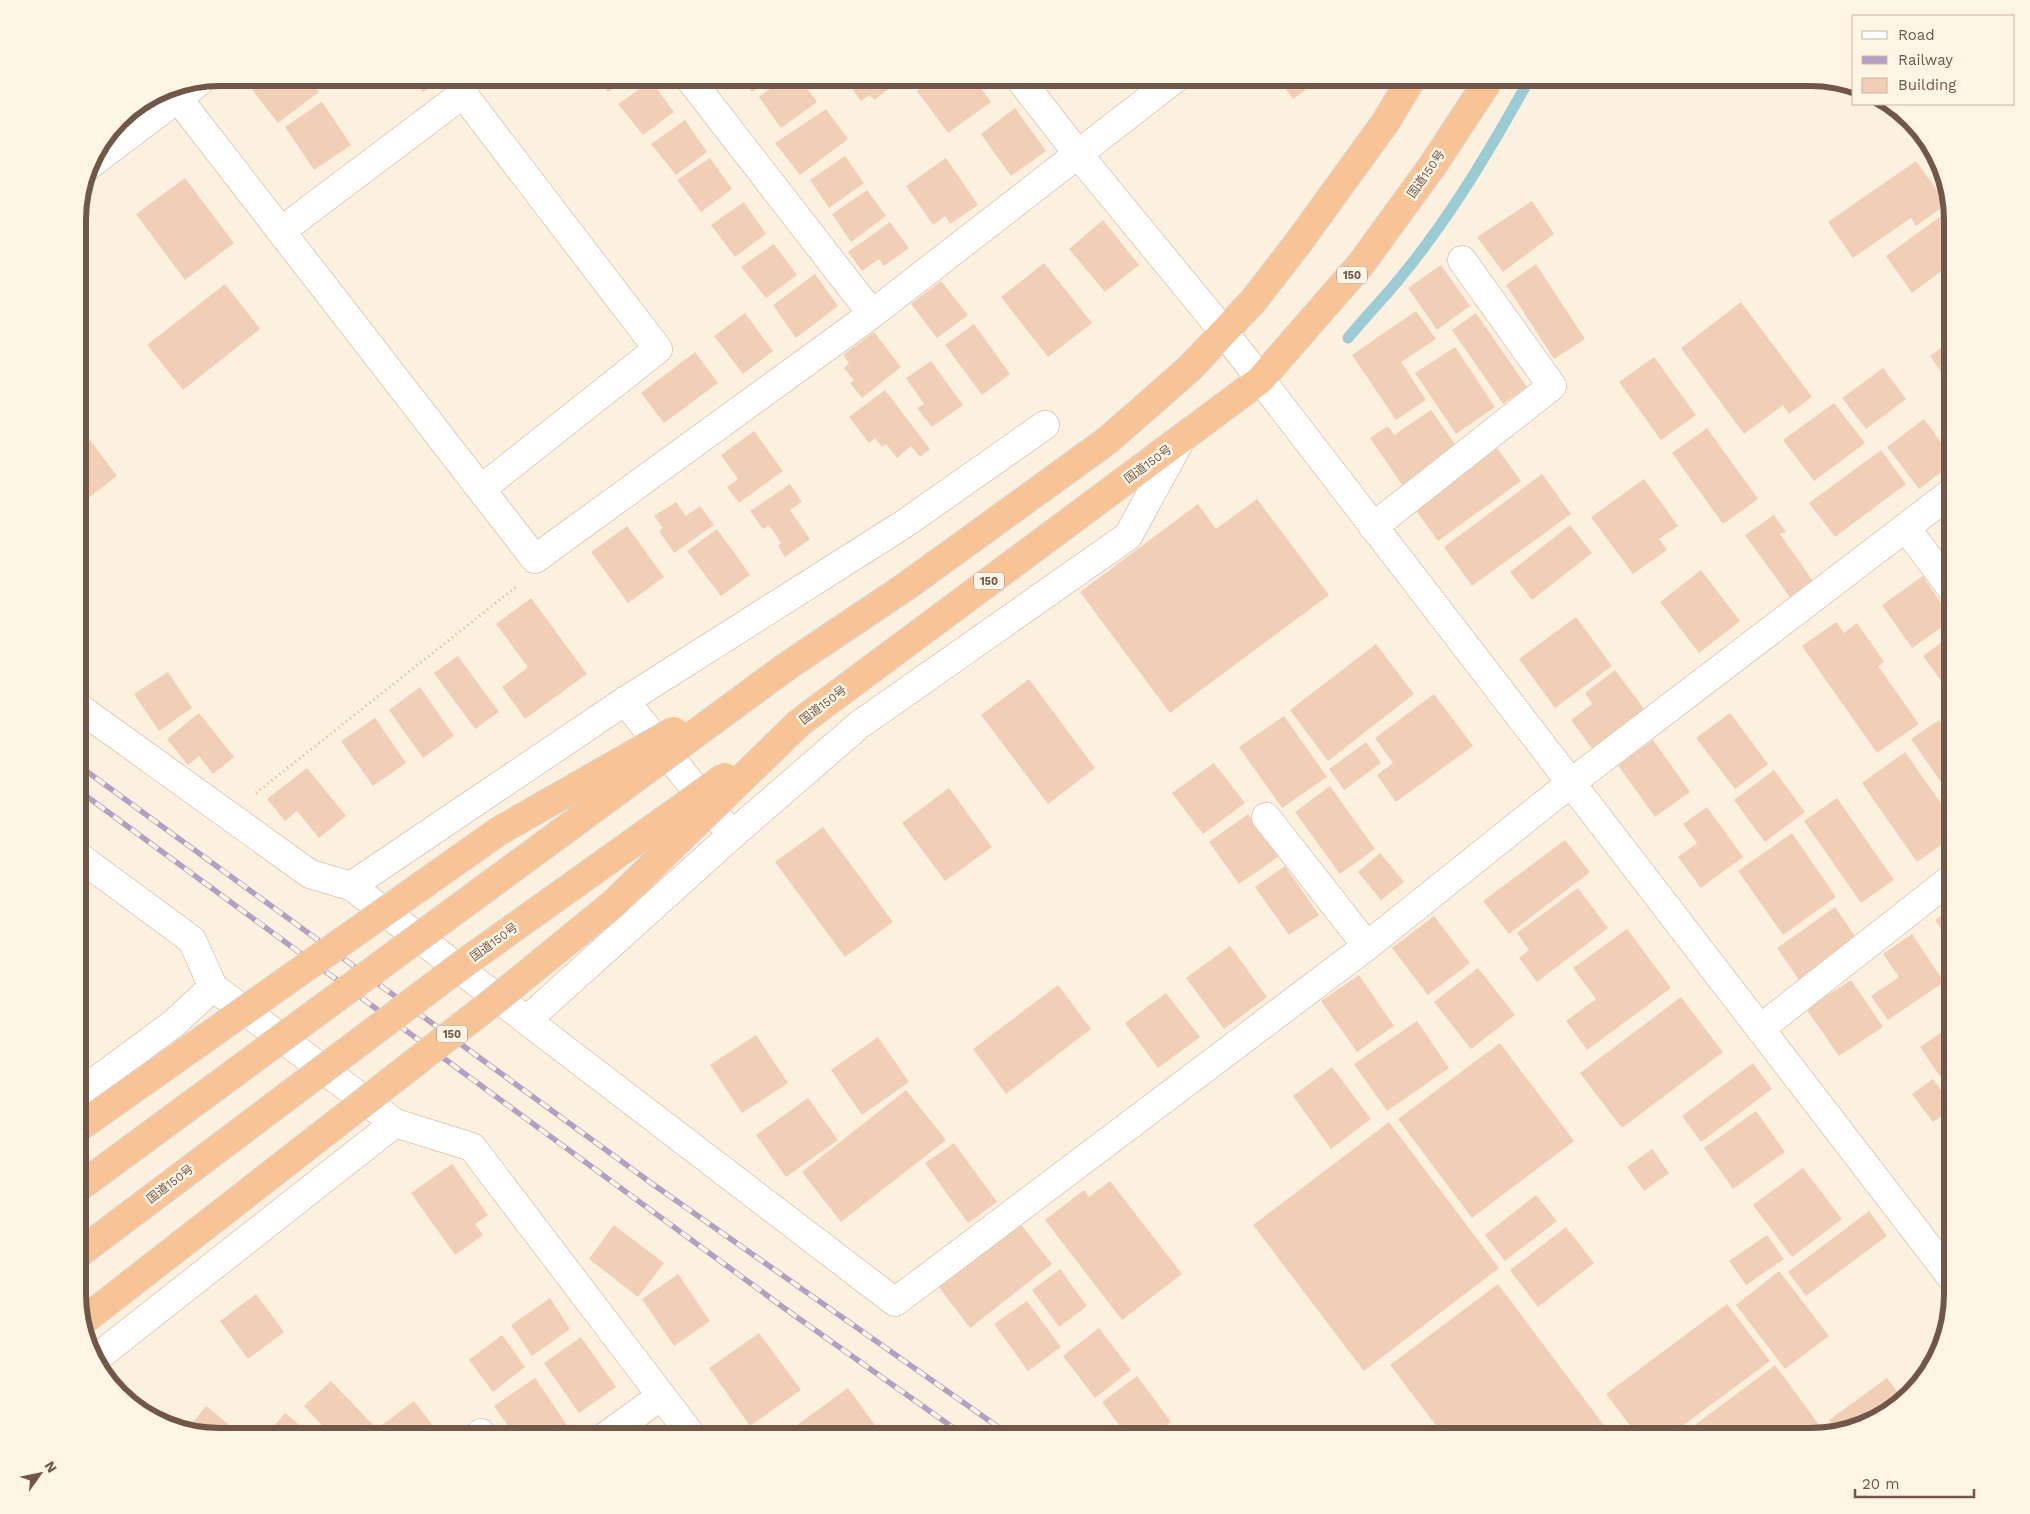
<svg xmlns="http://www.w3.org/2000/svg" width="2030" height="1514" viewBox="0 0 2030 1514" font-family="'Work Sans','Noto Sans JP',sans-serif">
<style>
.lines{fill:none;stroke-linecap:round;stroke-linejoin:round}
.stream{stroke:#9bccd6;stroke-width:11}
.building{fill:#f1cfb7}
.minor-casing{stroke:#dfcdbb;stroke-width:30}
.tertiary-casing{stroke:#dfcdbb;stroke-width:30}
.trunk-casing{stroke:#dad3cf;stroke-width:30}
.path{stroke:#d5b39b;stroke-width:3;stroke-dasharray:1 4;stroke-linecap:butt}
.minor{stroke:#fff;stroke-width:28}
.tertiary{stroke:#fff;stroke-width:28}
.trunk{stroke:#f8c496;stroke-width:28}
.rail-casing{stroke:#b49fc4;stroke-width:5.5}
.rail{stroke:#fff5e5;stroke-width:4;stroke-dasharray:11;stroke-linecap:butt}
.trunk-bridge-casing{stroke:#dad3cf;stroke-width:30;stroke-linecap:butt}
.trunk-bridge{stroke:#f8c496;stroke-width:28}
.labels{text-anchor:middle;stroke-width:5;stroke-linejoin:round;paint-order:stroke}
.shield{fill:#fff5e5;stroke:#9c8676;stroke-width:1}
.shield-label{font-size:11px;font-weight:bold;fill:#715747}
.street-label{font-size:12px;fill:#715747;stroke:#fff5e5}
.rim{fill:none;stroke:#715747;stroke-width:6}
</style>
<rect width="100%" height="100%" fill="#fcf1df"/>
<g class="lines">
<path class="stream" d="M1348,338c17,-21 36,-40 53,-61 50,-61 91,-130 129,-199"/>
</g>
<g class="building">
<polygon points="247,78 307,78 319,92 278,123 244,79"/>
<polygon points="412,78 443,78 423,92"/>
<polygon points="598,78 627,78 608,92"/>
<polygon points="742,78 771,78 752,92"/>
<polygon points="785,78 799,78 817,102 781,128 759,97"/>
<polygon points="856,78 903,78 874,100 870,95 861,101 848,83"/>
<polygon points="935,78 973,78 991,102 948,133 917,91"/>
<polygon points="1278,78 1322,78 1293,99"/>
<polygon points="651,81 674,112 643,135 618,104"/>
<polygon points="322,102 351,145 314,170 285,127"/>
<polygon points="1015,108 1046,151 1011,176 981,134"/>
<polygon points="826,109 848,139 800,175 775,143"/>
<polygon points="685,120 707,152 676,175 651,144"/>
<polygon points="845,156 864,183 829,208 810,180"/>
<polygon points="710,158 732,189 701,212 677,180"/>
<polygon points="946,158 978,205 950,224 945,216 933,225 906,186"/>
<polygon points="1916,161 1947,204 1916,226 1911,218 1853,258 1828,222"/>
<polygon points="185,178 234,243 185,280 136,214"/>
<polygon points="867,190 886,216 851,242 832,214"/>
<polygon points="1532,201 1554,234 1503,272 1477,237"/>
<polygon points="744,202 766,234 735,257 711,225"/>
<polygon points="1948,211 1952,220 1952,263 1912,293 1886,256"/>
<polygon points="1103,220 1139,265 1105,292 1069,249"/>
<polygon points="890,222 909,248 884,266 879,259 862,271 848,252"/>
<polygon points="774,244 797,275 766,298 741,267"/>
<polygon points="1044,263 1092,323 1048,357 1001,297"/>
<polygon points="1536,264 1585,339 1554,359 1506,285"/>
<polygon points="1441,265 1470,306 1437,330 1408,288"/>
<polygon points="815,274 838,306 796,338 773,305"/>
<polygon points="941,281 968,315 937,338 911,304"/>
<polygon points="225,284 260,329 183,390 147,345"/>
<polygon points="1741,302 1812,397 1789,414 1783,405 1744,434 1681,348"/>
<polygon points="1416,311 1436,339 1401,362 1426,400 1396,420 1352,355"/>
<polygon points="745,313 773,351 743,374 714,336"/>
<polygon points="1476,313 1527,387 1503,404 1452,330"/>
<polygon points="974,324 1010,374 982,395 945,345"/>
<polygon points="874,332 901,367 862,398 850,383 854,380 844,368 849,363 843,355"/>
<polygon points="1952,340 1952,388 1930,356"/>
<polygon points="1455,347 1495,407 1456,434 1415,373"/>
<polygon points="695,352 718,383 664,423 641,393"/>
<polygon points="1654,357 1696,415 1661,440 1619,382"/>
<polygon points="931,361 963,405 932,427 917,408 924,404 906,378"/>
<polygon points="1883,368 1906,399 1866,429 1842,398"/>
<polygon points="885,390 930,449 920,457 911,446 897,458 886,444 882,447 875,438 869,443 849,417"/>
<polygon points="1834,403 1865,443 1814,481 1783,440"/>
<polygon points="1431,410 1457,447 1402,485 1370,438 1388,426 1394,435"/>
<polygon points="1924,419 1952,457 1952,464 1919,489 1887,447"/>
<polygon points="78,424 117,476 78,506"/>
<polygon points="1707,428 1758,499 1723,524 1672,453"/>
<polygon points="754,431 783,471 739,503 727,487 738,479 721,455"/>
<polygon points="1497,448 1521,481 1438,541 1414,508"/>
<polygon points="1881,450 1906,484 1835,537 1809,503"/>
<polygon points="1542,474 1571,514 1472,586 1444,547"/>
<polygon points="1644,479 1678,526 1659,539 1667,550 1633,574 1591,517"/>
<polygon points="790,484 802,502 790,510 810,539 785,557 778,546 781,543 769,525 763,529 750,511"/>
<polygon points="1257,499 1329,595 1170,713 1080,592 1198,504 1216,529"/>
<polygon points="676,502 686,516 700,506 714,525 674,553 659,531 663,528 654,516"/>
<polygon points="1774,515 1786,532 1780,534 1815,584 1792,600 1745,535"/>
<polygon points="1570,525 1592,553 1532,600 1510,572"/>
<polygon points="627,526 664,577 628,603 591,552"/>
<polygon points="717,529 750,575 721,596 687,551"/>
<polygon points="1701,570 1740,621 1699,653 1660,602"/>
<polygon points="1923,576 1952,620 1912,648 1882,605"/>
<polygon points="531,598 587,674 525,719 502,687 528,667 496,624"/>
<polygon points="1576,617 1612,666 1555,708 1519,659"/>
<polygon points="1836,622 1844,633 1857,623 1884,662 1878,666 1919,724 1877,753 1802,646"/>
<polygon points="1952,634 1952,696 1923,656"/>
<polygon points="1376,644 1414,694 1328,761 1290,710"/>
<polygon points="458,656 499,712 475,729 434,673"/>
<polygon points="1615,670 1648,714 1596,754 1571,720 1592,704 1585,693"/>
<polygon points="168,672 192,708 159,731 134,694"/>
<polygon points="1029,679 1095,768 1048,804 981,715"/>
<polygon points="420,687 454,736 423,758 389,710"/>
<polygon points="1434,694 1473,746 1396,802 1377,775 1393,763 1375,738"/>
<polygon points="199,713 234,757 213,774 199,756 188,765 167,739"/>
<polygon points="1730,713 1768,764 1735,789 1696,738"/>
<polygon points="1284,716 1327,777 1282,808 1239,747"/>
<polygon points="375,718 406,763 373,786 341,741"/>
<polygon points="1939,720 1952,739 1952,794 1950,795 1911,739"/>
<polygon points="1653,740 1690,792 1655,817 1618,765"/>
<polygon points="1366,742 1381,763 1344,790 1329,769"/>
<polygon points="1905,752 1952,819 1952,837 1917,862 1862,783"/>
<polygon points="1214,763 1245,803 1203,834 1172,793"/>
<polygon points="307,768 346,816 319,838 297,811 285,821 267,799"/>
<polygon points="1774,770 1805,812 1765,842 1734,800"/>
<polygon points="1330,786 1375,849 1340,874 1295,812"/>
<polygon points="949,788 992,847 945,881 902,823"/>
<polygon points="1837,798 1894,880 1861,903 1804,821"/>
<polygon points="1707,807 1743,857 1701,888 1678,857 1697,843 1683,824"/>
<polygon points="1248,814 1278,857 1239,884 1209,842"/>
<polygon points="823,827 893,922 845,957 775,862"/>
<polygon points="1792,833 1836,897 1783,935 1738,871"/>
<polygon points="1565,840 1590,872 1509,934 1483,901"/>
<polygon points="1380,853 1404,882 1381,900 1358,872"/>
<polygon points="1285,866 1319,915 1289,935 1255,887"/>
<polygon points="1578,888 1608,928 1537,982 1519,958 1529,950 1517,933"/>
<polygon points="1835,907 1857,939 1799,980 1777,948"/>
<polygon points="1952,909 1952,947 1935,920"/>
<polygon points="1434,916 1470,963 1428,995 1392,948"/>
<polygon points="1627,929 1671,988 1587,1050 1566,1021 1596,999 1573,968"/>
<polygon points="1912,934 1944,982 1888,1020 1871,996 1899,977 1883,954"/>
<polygon points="1230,946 1267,997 1224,1029 1186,978"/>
<polygon points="1478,968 1515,1015 1471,1049 1434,1002"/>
<polygon points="1359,975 1394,1026 1357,1052 1321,1001"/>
<polygon points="1851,980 1883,1027 1839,1056 1806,1009"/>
<polygon points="1058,985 1091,1029 1006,1094 973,1049"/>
<polygon points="1166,993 1200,1037 1158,1068 1125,1023"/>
<polygon points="1681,997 1723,1052 1622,1128 1580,1073"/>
<polygon points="1417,1021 1449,1068 1387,1111 1354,1064"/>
<polygon points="1949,1027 1952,1032 1952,1094 1920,1047"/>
<polygon points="756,1035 788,1083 742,1113 710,1065"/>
<polygon points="878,1037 909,1082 862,1115 831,1070"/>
<polygon points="1500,1043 1574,1141 1472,1218 1398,1119"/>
<polygon points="1753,1063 1772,1089 1701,1142 1682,1116"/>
<polygon points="1332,1067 1371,1119 1331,1149 1293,1096"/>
<polygon points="1933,1079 1952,1105 1952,1109 1933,1122 1912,1094"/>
<polygon points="906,1090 946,1140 841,1222 802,1172"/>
<polygon points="808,1098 838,1140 786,1177 756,1135"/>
<polygon points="1756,1111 1785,1152 1733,1189 1704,1148"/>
<polygon points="1389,1122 1499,1268 1364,1371 1253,1225"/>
<polygon points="954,1143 997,1202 968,1223 925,1163"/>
<polygon points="1652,1149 1669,1173 1644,1191 1627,1167"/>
<polygon points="452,1164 488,1215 475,1224 483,1235 455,1255 411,1193"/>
<polygon points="1803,1168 1842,1219 1792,1257 1753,1205"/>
<polygon points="1110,1181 1182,1274 1122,1320 1045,1220 1084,1190 1089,1197"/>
<polygon points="1536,1195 1557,1221 1505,1261 1485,1235"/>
<polygon points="1869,1211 1887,1236 1806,1296 1788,1272"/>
<polygon points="1019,1222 1052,1264 970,1328 938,1286"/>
<polygon points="614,1225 664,1263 638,1297 589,1259"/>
<polygon points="1566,1227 1594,1263 1538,1307 1510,1270"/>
<polygon points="1767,1235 1784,1259 1746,1285 1729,1261"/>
<polygon points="1060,1269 1087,1306 1059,1327 1032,1290"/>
<polygon points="1779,1271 1829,1336 1785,1369 1736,1305"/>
<polygon points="678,1274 710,1321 674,1346 642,1299"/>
<polygon points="1498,1284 1612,1436 1444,1436 1390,1365"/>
<polygon points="256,1294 284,1332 248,1359 220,1321"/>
<polygon points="550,1298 570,1329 532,1356 511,1325"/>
<polygon points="1027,1301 1061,1347 1028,1371 994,1324"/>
<polygon points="1727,1304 1770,1361 1669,1436 1638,1436 1606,1394"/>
<polygon points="1099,1328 1131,1370 1095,1398 1063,1356"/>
<polygon points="759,1333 801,1390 750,1426 709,1368"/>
<polygon points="502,1335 525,1367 493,1392 469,1360"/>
<polygon points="581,1337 616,1387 579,1413 544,1363"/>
<polygon points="1775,1365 1825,1433 1810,1436 1680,1436"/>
<polygon points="1137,1376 1171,1422 1151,1436 1127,1436 1102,1402"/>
<polygon points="535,1378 569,1428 557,1436 515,1436 494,1406"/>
<polygon points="1887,1378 1902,1398 1873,1422 1836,1430 1829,1420"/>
<polygon points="331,1381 376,1428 367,1436 332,1436 304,1406"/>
<polygon points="848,1388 883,1436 788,1436 786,1433"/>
<polygon points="414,1401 441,1436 391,1436 382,1425"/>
<polygon points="206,1406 243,1436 220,1436 186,1431"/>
<polygon points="285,1413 309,1433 306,1436 266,1436"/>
</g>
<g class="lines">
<g class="minor-casing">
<g id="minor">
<polyline points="689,78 872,314"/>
<polyline points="170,88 535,559 872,314 1176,78"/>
<polyline points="88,166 199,82"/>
<polyline points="281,231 463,94 658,349 481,489"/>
<polyline points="1224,332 1952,1278"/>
<polyline points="1373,527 1552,386 1462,260"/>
<polyline points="1906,528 1952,589"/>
<polyline points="625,701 732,835"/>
<polyline points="78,707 310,874 351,886 625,701 904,524 1045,425"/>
<polyline points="1266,817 1367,946"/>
<polyline points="78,856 192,940 213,987"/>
<polyline points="351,886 895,1302 1367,946 1572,782 1952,492"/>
<polyline points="527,1020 732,835 859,725 1128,536 1180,441"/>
<polyline points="1761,1028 1952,878"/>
<polyline points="78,1094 173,1024 213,987 395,1123 472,1147 692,1436"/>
<polyline points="95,1359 395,1123"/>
<polyline points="481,1433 483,1436"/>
<polyline points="606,1436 661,1396"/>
</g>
</g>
<g class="tertiary-casing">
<polyline id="tertiary" points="1019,78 1078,154 1224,332"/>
</g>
<g class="trunk-casing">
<g id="trunk">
<polyline points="786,667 908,585 1108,440 1190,368 1254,300 1298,243 1385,123 1412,78"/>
<polyline points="799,723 1260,380 1361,264 1433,165 1490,78"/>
</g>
</g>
<polyline class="path" points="256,793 516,587"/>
<use href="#minor" class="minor"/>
<use href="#tertiary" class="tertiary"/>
<use href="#trunk" class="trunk"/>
<g class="rail-casing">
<g id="rail">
<polyline points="78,765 654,1185 1011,1436"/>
<polyline points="78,790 791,1313 965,1436"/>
</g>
</g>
<use href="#rail" class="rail"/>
<g class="trunk-bridge-casing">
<g id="trunk-bridge">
<polyline points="78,1128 499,831 674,731"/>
<polyline points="78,1188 786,667"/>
<polyline points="78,1254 463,964 725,777"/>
<polyline points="83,1321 494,1001 613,904 799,723"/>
</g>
</g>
<use href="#trunk-bridge" class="trunk-bridge"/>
</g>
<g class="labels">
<g class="shield">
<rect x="1337" y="266.5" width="30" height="17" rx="4"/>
<rect x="974" y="572.5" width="30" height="17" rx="4"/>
<rect x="437" y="1025.5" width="30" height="17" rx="4"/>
</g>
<g class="shield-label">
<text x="1352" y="279">150</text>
<text x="989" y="585">150</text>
<text x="452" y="1038">150</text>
</g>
<g class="street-label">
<text transform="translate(1426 174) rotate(-55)" y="4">国道150号</text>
<text transform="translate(1148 464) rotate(-36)" y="4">国道150号</text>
<text transform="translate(823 705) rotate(-37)" y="4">国道150号</text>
<text transform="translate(494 942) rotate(-36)" y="4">国道150号</text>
<text transform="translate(170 1184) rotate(-37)" y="4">国道150号</text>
</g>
</g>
<path d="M0 0H2030V1514H0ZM220 86H1810A134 134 0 0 1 1944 220V1294A134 134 0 0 1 1810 1428H220A134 134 0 0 1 86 1294V220A134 134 0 0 1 220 86Z" fill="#fff5e5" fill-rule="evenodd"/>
<path class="rim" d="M220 86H1810A134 134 0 0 1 1944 220V1294A134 134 0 0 1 1810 1428H220A134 134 0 0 1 86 1294V220A134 134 0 0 1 220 86Z"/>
<rect x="1852" y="15" width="162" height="90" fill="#fff5e5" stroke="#c6b6a6"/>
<rect x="1862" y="31" width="25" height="8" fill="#ffffff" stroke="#c6b6a6"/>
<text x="1898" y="40" font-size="15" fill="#715747">Road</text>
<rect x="1862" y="56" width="25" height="8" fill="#b49fc4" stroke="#c6b6a6"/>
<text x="1898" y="65" font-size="15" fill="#715747">Railway</text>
<rect x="1862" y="78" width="25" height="15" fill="#f1cfb7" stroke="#c6b6a6"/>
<text x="1898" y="90" font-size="15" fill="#715747">Building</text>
<g transform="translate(40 1474) rotate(57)" stroke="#fff5e5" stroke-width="4" paint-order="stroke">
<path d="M0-4L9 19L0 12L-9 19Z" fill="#715747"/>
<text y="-8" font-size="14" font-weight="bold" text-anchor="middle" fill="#715747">N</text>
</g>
<path d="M1855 1489v8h119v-8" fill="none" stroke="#715747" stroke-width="2.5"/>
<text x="1862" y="1489" font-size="15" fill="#715747" stroke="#fff5e5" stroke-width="4" paint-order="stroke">20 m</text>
</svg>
